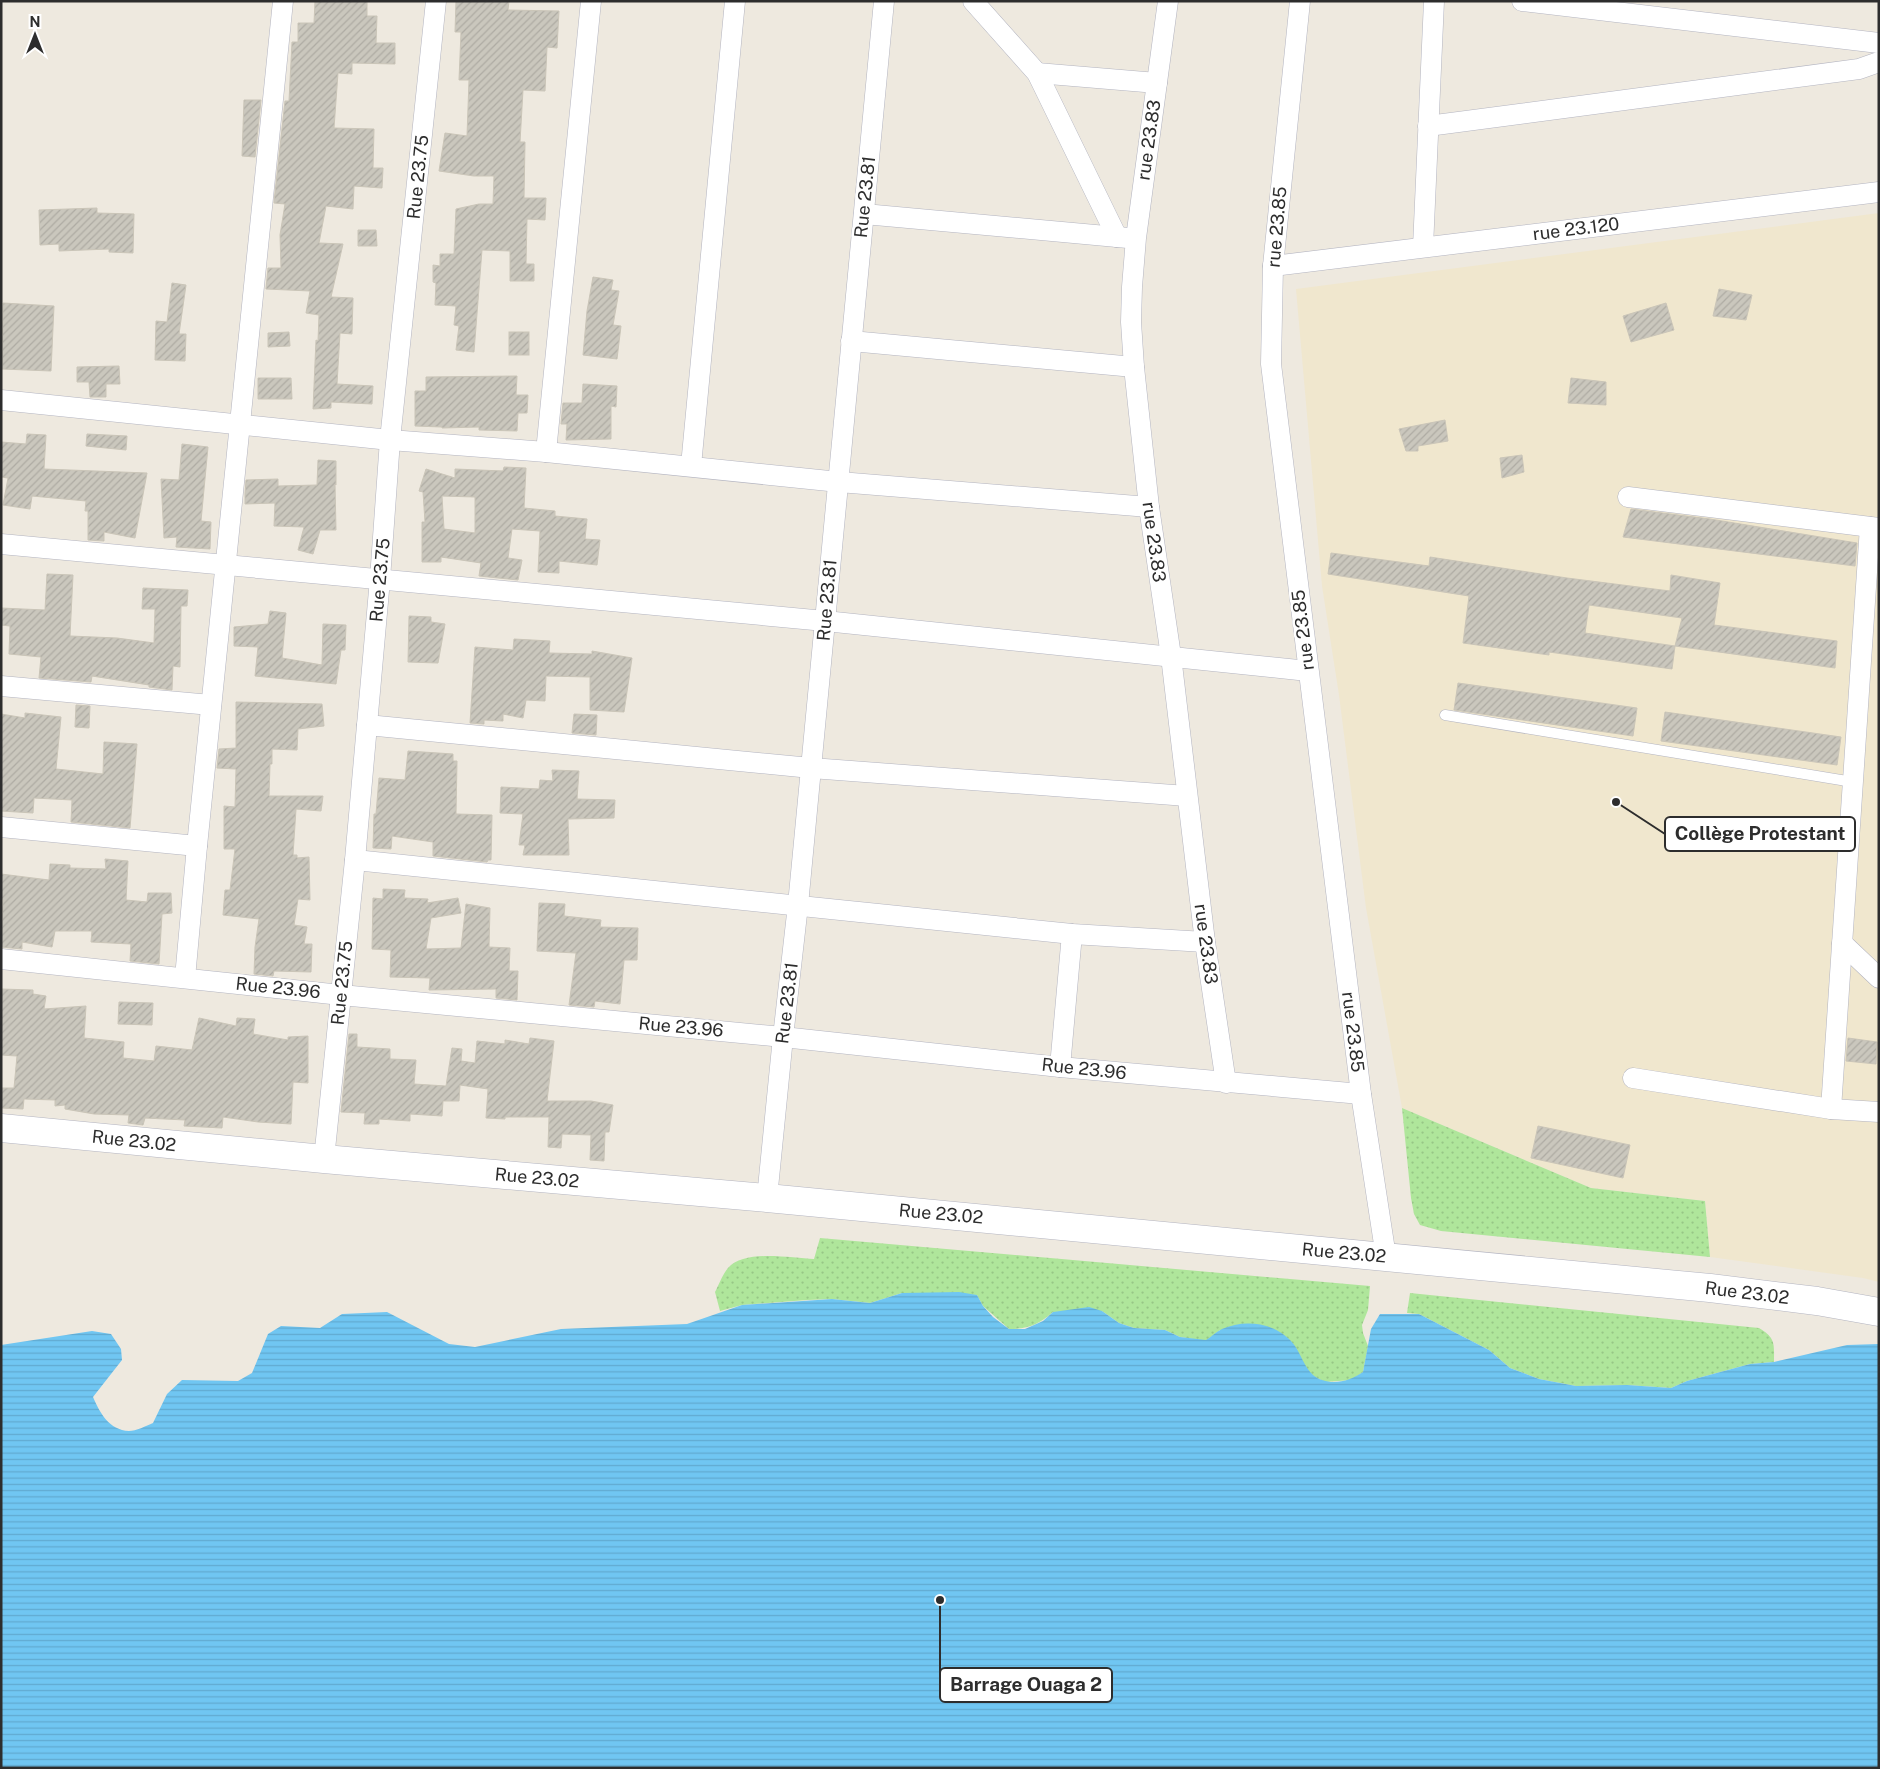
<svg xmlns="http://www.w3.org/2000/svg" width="1880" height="1769" viewBox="0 0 1880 1769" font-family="'Public Sans',sans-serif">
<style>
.education{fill:#f0e7ce}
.grass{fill:url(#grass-dots)}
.water{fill:url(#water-rules)}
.building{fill:url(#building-hatch);stroke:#cac5b8;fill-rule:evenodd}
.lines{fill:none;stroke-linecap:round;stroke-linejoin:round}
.lane-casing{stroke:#b3b4c0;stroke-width:11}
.street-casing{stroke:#b3b4c0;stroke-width:21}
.secondary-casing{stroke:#b3b4c0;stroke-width:29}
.lane{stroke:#fff;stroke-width:10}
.street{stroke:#fff;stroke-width:20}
.secondary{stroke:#fff;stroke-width:28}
.labels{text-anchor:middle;stroke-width:5;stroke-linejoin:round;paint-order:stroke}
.street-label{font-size:18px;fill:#2d2d2d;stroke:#fff}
.leader{fill:none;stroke:#2d2d2d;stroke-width:2}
.callout-dot{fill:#2d2d2d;stroke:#fff;stroke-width:2}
.callout{fill:#fff;stroke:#2d2d2d;stroke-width:2}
.callout-label{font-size:19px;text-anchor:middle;font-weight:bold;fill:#2d2d2d}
</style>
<defs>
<pattern id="grass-dots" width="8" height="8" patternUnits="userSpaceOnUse" patternTransform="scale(1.25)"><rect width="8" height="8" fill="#afe69b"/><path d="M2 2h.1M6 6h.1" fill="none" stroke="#97c686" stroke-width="1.8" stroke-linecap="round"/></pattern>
<pattern id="water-rules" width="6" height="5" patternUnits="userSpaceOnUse" patternTransform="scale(1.25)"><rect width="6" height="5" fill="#70c6f2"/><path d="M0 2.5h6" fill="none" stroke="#61aad0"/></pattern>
<pattern id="building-hatch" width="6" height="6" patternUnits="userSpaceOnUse" patternTransform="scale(1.25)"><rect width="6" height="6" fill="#cac7bd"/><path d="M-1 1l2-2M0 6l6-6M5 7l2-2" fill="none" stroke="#aeaba3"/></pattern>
</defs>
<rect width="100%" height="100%" fill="#eee9df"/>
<polygon class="education" points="1879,213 1879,1282 1863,1278 1710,1257 1705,1201 1591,1188 1402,1108 1366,908 1339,695 1322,586 1296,289"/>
<g class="grass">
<polygon points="1402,1108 1591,1188 1705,1201 1710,1257 1441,1231 1420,1225 1414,1214 1411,1198"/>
<path d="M820,1238l550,48 -2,24 -6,15 1,8 5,13 -5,26 -11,8 -27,2 -105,-52 -14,11 -26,-4 -15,-7 -31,-2 -15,-5 -17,-12 -49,1c-15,13 -25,17 -44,17l-26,-23 -6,-11 -75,-2 -32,10 -38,-4 -25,1 -65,5 -22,6 -5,-19c4,-7 7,-17 13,-24 16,-19 63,-10 86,-9z"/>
<path d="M1410,1293l349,35c17,10 15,16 15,34l-24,2 -63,17 -16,7 -44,-3 -51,1 -37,-7 -29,-11 -21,-18 -70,-36 -12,-1z"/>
</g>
<path class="water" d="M959,1292l18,3 6,11 10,11 16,12h16l18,-8 10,-9 36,-5 13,4 17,12 15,5 31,2 15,7 26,3c5,-3 10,-8 16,-11 24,-11 57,-6 73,17 6,9 10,22 18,29 15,12 36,7 50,-3l8,-43 9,-15h39l70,36 21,18 29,11 37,7 51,-1 44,3 16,-7 63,-17 24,-2 73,-17 32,-1v424h-1878v-423l91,-14 19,3 10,15 1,11 -29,37c7,16 16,33 36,34 7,0 17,-5 24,-8l14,-29 15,-14 56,1 14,-8 16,-39 13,-8 39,2 22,-14 45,-2 62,32 26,3 86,-18 126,-5 55,-19 90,-6 38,4 32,-10z"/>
<g class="building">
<polygon points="315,1 367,1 367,16 377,16 376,43 395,43 395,64 352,63 352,74 338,73 334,128 374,129 373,168 383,168 382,188 354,186 353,209 326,206 319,243 343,244 331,297 353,298 352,334 340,333 337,384 373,386 372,404 331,402 331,408 313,409 316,340 318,341 319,315 306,313 310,291 266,289 268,268 281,268 280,235 285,204 274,203 274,202 285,101 289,101 292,42 298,42 298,23 314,23"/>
<polygon points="456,1 509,1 508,10 559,11 557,48 547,47 545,91 523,90 520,142 525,142 524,198 546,198 545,220 527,219 526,264 534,264 534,281 510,281 510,251 482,250 474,352 456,350 459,326 454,325 456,306 435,305 436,283 433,282 433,265 440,266 440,254 454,254 456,209 479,204 493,204 494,176 474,176 439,171 445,133 467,136 469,80 459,80 461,32 455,32"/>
<polygon points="244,100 261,100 255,157 242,156"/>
<polygon points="97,208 97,213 134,214 133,253 109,252 109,249 59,251 59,244 40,245 39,210"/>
<polygon points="358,230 376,230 377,246 358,246"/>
<polygon points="593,277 613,280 611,290 619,291 613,325 621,326 617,359 583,355 587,311"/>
<polygon points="172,283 186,285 179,334 186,334 185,361 155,360 156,321 167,322"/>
<polygon points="1719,289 1752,295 1746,320 1713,316"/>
<polygon points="3,303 54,306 51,371 2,369"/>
<polygon points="1666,303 1674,330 1631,342 1623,316"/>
<polygon points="289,332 290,346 268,347 268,333"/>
<rect x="509" y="332" width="20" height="23"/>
<polygon points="119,366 120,384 106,384 106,397 90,397 89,382 77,382 77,367"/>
<polygon points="517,376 516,395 528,395 527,413 518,413 517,431 479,430 479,427 442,428 442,427 415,426 415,391 426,391 426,377"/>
<polygon points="258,378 291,378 292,399 258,399"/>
<polygon points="1571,378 1606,382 1606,405 1568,403"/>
<polygon points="583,384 617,386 616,407 611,406 611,439 566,440 567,424 561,424 563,403 582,403"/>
<polygon points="1445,420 1448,441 1418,446 1418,451 1406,451 1399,429"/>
<polygon points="27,434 46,435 44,469 147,473 135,538 104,532 104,541 88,540 88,511 85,511 86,501 32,496 30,509 3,505 8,478 1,477 1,442 26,444"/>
<polygon points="87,434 127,436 126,450 86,446"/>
<polygon points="182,444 208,447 201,521 211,522 210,549 176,547 177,537 164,538 161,479 179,480"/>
<polygon points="1522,455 1524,472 1502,478 1500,458"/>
<polygon points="318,460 336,461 336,485 335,484 336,530 320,530 313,554 298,550 304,527 274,526 275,503 245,504 245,494 246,480 278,479 278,486 317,485"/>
<path d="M504,467l22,1 -2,40 31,3v5l32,3 -2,20 15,1 -3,25 -38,-4v12l-21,-1 2,-41 -28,-2 -4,29 14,2 -4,20 -39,-4 2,-13 -40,-6v5h-19v-40h3l-2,-30 -4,-1 7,-22 29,9v-9l48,2zM442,496l33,1v36l-31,-4z"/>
<polygon points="1631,509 1710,519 1857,543 1855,566 1623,537"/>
<path d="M1331,553l98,13 1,-9 137,21 103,13 1,-16 49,8 -6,42 123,16 -2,27 -160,-22 -3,23 -123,-17v3l-86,-12 6,-47 -141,-22zM1589,605l93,13 -7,28 -90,-13z"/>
<polygon points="47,574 73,575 70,636 117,638 154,643 155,609 142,609 143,588 188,590 187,606 181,606 180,667 173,666 172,690 149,687 149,685 92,676 91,682 39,678 41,657 9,654 10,626 1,625 1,608 45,610"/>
<polygon points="270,611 286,613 282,658 322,665 323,624 346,625 345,650 341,650 336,684 255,676 258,647 234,646 234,627 268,624"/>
<polygon points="409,616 431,617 431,622 445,624 438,663 408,662"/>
<polygon points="514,639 550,641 549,653 592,654 592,651 632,658 624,712 590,710 590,677 546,676 545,701 526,700 523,718 503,714 503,721 484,720 484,724 470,723 475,647 513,650"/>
<polygon points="1458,683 1637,708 1633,736 1454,710"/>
<polygon points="236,702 322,704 324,726 298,729 297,750 272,749 272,764 270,764 269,796 323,796 321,811 296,809 293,855 297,855 297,858 309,857 310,900 298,899 294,925 307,927 304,944 312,944 311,972 274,971 273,976 254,974 255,947 259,919 223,915 225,890 230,890 235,849 224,849 224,806 235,807 236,769 217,768 219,749 236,748"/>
<polygon points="76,705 90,706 89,728 75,727"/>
<polygon points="1665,712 1841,737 1837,765 1661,741"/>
<polygon points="25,713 61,717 56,769 103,774 104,742 137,744 130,828 71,822 72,800 34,798 33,813 1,811 1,714 25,718"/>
<polygon points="574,714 597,715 596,735 572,733"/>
<polygon points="408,751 453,754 453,761 457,761 456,814 492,815 491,860 488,860 487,862 433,856 433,842 392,836 391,849 373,848 374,814 376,814 379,778 405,780"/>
<polygon points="552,770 579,771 577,799 615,800 614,818 568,819 569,855 523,855 525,845 519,845 523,814 500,813 501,787 539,789 540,780 553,781"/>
<polygon points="105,859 128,861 126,900 147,902 148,893 171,893 172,913 162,914 159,964 130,961 131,944 91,942 92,931 55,931 52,947 22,942 22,949 1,947 3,899 1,899 1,874 49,880 50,864 70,865 70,868 106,869"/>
<polygon points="383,889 405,890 404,898 428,899 427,903 458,898 461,913 431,918 426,949 461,948 466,904 490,908 489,947 510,948 509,971 518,971 517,1000 496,998 496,989 429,990 430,978 390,977 391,950 372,949 373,898 383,899"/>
<polygon points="539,903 565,904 564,916 601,920 600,927 638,928 637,960 624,960 620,1004 595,1001 594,1007 569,1005 576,953 537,951"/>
<polygon points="1,989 33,990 33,994 46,996 44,1009 86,1006 84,1038 124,1042 123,1058 154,1061 156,1046 192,1050 199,1018 236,1026 237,1018 255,1019 253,1034 288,1040 288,1037 308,1036 308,1083 293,1082 291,1124 258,1122 223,1117 222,1128 184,1126 185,1120 145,1118 143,1125 128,1123 129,1115 94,1114 65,1109 65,1105 55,1106 55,1100 24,1099 23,1109 1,1108 1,1088 14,1088 17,1056 1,1055"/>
<polygon points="119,1002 153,1003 152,1025 118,1024"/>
<polygon points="349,1034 357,1034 357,1047 390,1049 390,1059 416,1060 414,1084 446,1086 452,1048 462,1049 461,1061 475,1063 477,1041 505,1044 505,1040 529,1044 530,1038 554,1041 547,1101 591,1101 613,1105 609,1132 605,1132 604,1161 590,1160 591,1135 562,1134 561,1148 548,1147 549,1117 505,1117 505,1119 486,1118 488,1089 460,1085 459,1101 443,1101 442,1116 410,1114 410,1121 379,1119 379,1124 364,1124 365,1113 341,1112"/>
<polygon points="1848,1038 1877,1042 1876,1064 1846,1061"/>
<polygon points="1538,1126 1630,1145 1623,1178 1531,1158"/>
</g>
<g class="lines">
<g class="lane-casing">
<polyline id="lane" points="1445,715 1853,782"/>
</g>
<g class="street-casing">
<g id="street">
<polyline points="973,1 1037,73 1117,237"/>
<polyline points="1168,1 1136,238 1132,287 1131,322 1134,367 1149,507 1171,656 1205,942 1226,1083"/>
<polyline points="1300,1 1273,266 1271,364 1361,1094 1386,1257"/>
<polyline points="1522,1 1879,43"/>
<polyline points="1037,73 1157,83"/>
<polyline points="1428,126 1859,69 1879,62"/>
<polyline points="864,214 1128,238"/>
<polyline points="1423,247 1434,1"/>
<polyline points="1273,266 1879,192"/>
<polyline points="851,341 1134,367"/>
<polyline points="1,400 390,440 546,452 839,482 1149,507"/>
<polyline points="546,452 591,1"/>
<polyline points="691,466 735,1"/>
<polyline points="1628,497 1879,528"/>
<polyline points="1,544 825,621 1308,671"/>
<polyline points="1,686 211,705"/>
<polyline points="367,725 811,768 1187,796"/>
<polyline points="1,827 197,846"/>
<polyline points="355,860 1072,934 1205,942"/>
<polyline points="1842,943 1879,978"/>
<polyline points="1,959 341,995 783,1037 1060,1067 1361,1094"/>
<polyline points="185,978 197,846 283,1"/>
<polyline points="1060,1067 1072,934"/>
<polyline points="1633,1078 1831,1109 1879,1112"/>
<polyline points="1831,1109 1870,527"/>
<polyline points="324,1159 355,860 380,579 390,440 436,1"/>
<polyline points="767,1198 783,1037 798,905 884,1"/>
</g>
</g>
<g class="secondary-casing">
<polyline id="secondary" points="1,1128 324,1159 767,1198 1710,1288 1817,1301 1879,1312"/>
</g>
<use href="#lane" class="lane"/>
<use href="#street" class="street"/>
<use href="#secondary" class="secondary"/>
</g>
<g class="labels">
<g class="street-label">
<text transform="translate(1149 140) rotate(-82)" y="6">rue 23.83</text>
<text transform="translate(418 177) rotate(-84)" y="6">Rue 23.75</text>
<text transform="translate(865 197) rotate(-84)" y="6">Rue 23.81</text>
<text transform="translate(1277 227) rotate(-85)" y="6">rue 23.85</text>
<text transform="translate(1576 229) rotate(-7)" y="6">rue 23.120</text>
<text transform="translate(1154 542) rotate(82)" y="6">rue 23.83</text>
<text transform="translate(380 580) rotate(-85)" y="6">Rue 23.75</text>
<text transform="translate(827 600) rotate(-85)" y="6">Rue 23.81</text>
<text transform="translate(1303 630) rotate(-97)" y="6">rue 23.85</text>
<text transform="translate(1206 944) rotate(82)" y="6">rue 23.83</text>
<text transform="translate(342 983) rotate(-84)" y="6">Rue 23.75</text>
<text transform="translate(278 988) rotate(6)" y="6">Rue 23.96</text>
<text transform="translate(787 1003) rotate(-83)" y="6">Rue 23.81</text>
<text transform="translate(681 1027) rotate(5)" y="6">Rue 23.96</text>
<text transform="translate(1353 1032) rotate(83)" y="6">rue 23.85</text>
<text transform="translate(1084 1069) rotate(6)" y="6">Rue 23.96</text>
<text transform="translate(134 1141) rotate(6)" y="6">Rue 23.02</text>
<text transform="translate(537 1178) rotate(5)" y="6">Rue 23.02</text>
<text transform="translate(941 1214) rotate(5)" y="6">Rue 23.02</text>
<text transform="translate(1344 1253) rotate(5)" y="6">Rue 23.02</text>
<text transform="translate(1747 1293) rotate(7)" y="6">Rue 23.02</text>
</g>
</g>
<path class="leader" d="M1616 802L1665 834M940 1600L940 1685"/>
<g class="callout-dot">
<circle cx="1616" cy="802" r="5"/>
<circle cx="940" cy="1600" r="5"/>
</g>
<g class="callout">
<rect x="1665" y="817" width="190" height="34" rx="5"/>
<rect x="940" y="1668" width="172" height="34" rx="5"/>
</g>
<g class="callout-label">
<text x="1760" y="840">Collège Protestant</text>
<text x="1026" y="1691">Barrage Ouaga 2</text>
</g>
<rect width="1880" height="1769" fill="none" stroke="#2d2d2d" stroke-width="5"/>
<g transform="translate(35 35)" stroke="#ffffff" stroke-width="4" paint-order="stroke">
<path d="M0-4L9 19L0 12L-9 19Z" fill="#2d2d2d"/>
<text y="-8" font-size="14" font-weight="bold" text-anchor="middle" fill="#2d2d2d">N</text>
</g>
</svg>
